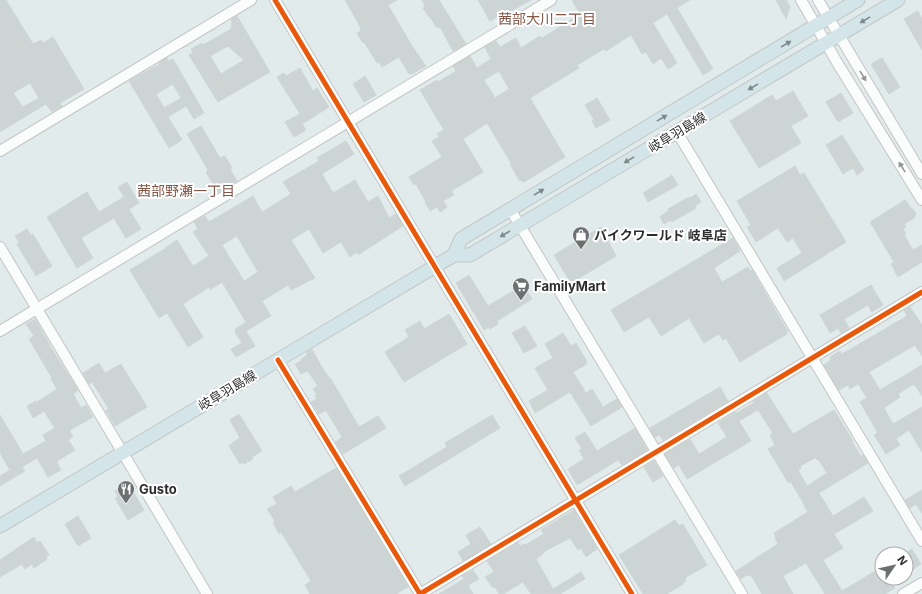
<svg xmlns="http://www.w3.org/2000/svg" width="922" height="594" viewBox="0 0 922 594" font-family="Inter,'Noto Sans JP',sans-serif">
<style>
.building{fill:#cdd4d4;stroke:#ced6d6;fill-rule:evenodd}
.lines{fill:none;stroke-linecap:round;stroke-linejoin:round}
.minor-casing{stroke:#c3c5c4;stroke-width:12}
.major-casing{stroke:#c3c6c6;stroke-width:15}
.minor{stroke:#fbfcfc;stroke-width:10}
.major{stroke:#d4e5e9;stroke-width:13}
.cycleway-casing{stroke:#fff;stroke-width:8}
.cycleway{stroke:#e8590c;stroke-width:5}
.oneway{fill:#80898b}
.oneway2{fill:#949494}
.labels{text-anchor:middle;stroke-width:4;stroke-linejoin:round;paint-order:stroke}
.street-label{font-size:13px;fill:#2d2d2d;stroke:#fff}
.poi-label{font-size:13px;font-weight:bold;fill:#2d2d2d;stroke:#fff;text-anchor:start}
.neighbourhood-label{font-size:14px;fill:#835648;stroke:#fff}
</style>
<rect width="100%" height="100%" fill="#e2ebeb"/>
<g class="building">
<path d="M0,0h6l27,44 8,-4 2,3 10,-6 31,52 -24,14 2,3 -10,6 -6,-8 -46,28zM30,83l9,15 -16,9 -10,-14z"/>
<polygon points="345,0 397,0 388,5 412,46 426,66 412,74 411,73 409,74 399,57 382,67 379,62 377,63 364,42 363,43 357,33 361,31 360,29 361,28"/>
<polygon points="422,0 439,0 466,44 453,51 440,27 437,28 430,17 429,17 423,8 425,6"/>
<polygon points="478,0 531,0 508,13 507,11 490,21"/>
<path d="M572,0h118l-13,8 36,61 -10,6 -36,-61 -14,9 24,40 -9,6 -7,-11 -8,6 -7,-12 -4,2 -11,-19 -25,16 -2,-2 -27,16 2,3 -49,30 35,59 -41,25 -5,-2 -9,-16 1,-1 -24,-40 -24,16 20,33 -32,19 3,4 -11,6 4,6 -7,5 -3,-5 -7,4 -5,-9h1l-10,-18 -2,1 -5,-8 33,-20 -10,-16 7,-4 -2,-3 7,-4 -24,-40 17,-10 1,2 18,-11 -3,-5 17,-10 7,12 14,-9 -6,-12 11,-6 4,6 16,-9 5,10 19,-12 2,2 38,-24zM499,71l10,18 -14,9 -11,-18z"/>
<polygon points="776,0 786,0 790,7 786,19"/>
<polygon points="918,11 922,19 922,50 904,19"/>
<path d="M237,16l33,56 -52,30 -29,-47 4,-2 -2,-4 11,-6 1,2 28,-16 1,-10zM228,46l16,14 -23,14 -11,-18z"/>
<path d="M167,58l2,3 4,-2 31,54 -10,6 -8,-13 -18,11 14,23 -13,8 -40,-67 31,-17 -1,-1zM173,84l8,14 -17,10 -8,-14z"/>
<polygon points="882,58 900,87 889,94 871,64"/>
<polygon points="300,68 313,91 317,88 329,107 302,124 306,130 294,137 285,122 300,114 277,77 284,73 286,76"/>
<polygon points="365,76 376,95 364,102 353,84"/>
<polygon points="793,91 808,116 791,126 801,143 759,168 730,121 772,95 776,101"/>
<polygon points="841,93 853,113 838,122 826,102"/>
<polygon points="597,98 610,120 596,128 592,121 594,120 585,105"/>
<polygon points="201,126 220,158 225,156 232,168 230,169 237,181 218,192 206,172 208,170 187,134"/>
<polygon points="842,135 864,170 857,175 853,168 843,174 826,145"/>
<path d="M346,141l8,13 -32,20 11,19 22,-13 13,22 10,-6 11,22 7,-4 7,12 -45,29 -1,-3 -7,5 -9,-15 -18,11 -14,-24 -18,11 24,38 -24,12 -3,-5 -26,16 9,15 -25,15 9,15 -19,11 -5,-8 11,-6 -7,-11 1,-1 -1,-2 11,-7 -24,-40 -12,8 -1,-3 -26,17 20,33 -15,10 -21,-34 -8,5 -29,-48 36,-22v-1l11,-7 16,26 16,-10 -16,-24 5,-3 -4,-7 11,-6 4,6 44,-26 9,16 29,-18 -8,-12 36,-21 -2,-3zM237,236l21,36 -14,9 -22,-36z"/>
<polygon points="795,166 800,175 804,173 846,242 784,281 777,268 802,253 793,238 787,242 778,228 756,242 747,227 751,225 737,201"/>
<polygon points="672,175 678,185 648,202 643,193"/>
<polygon points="127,182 139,203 129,209 141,229 126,238 114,218 81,238 93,258 77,268 47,217 87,192 99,212 124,197 118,187"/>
<polygon points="696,194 701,202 695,206 696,208 672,222 671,220 664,224 660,217 669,210 668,209 689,197 690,198"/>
<polygon points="905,200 911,208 914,210 916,214 914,218 904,224 906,227 903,229 906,233 904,235 913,250 922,245 922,262 898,277 891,264 894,262 870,222"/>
<polygon points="601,227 616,256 571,283 554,255"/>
<polygon points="27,229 31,235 33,234 52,266 36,276 17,244 19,242 15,236"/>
<polygon points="733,238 740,251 714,268 722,282 748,267 750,271 752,270 788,332 786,332 787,334 740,362 726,338 723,340 719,334 704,343 689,318 661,336 649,317 624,332 611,310"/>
<polygon points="469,275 488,306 523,285 532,299 497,321 498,324 490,329 489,327 484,330 456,283"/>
<polygon points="871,285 883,305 872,312 868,305 844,319 849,328 841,333 838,328 830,333 820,315"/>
<polygon points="910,307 922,325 922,356 915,345 869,372 880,390 922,365 922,396 914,384 898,394 900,397 884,408 893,424 922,407 922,452 909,430 896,439 900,445 886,454 874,435 878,433 860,402 867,398 858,384 850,389 848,385 839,390 824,365 831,360 830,357 840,351 842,354 907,316 904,310"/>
<polygon points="449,314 467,344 404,382 385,352 409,337 405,330 420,321 424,329"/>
<polygon points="35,319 53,351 78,390 73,394 81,408 86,405 93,417 70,430 70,432 73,437 68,440 75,450 57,461 58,462 57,463 61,470 48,477 37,458 22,467 25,471 0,486 0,476 10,470 0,453 0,415 23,454 46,441 43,435 55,428 44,411 33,418 27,406 36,401 37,402 57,389 51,379 52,378 29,339 34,336 26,324"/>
<polygon points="525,326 537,346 524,353 512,333"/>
<polygon points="563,333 571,346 576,343 586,360 587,364 573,372 586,393 592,389 603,407 617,399 622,407 591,426 570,392 535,413 529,401 548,390 535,368 553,358 545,344"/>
<polygon points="312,349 320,364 330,379 331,379 359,427 378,416 386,428 343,454 335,442 342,437 326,410 319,414 311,402 317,399 315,396 317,395 313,389 318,386 308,371 301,374 295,364 301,361 301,359 307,355 307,352"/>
<polygon points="99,363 105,373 121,364 147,407 115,426 106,410 109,409 92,382 89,384 83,373"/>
<polygon points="720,387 728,401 663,440 659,435 655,437 650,428"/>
<path d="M767,393l26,41 41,-24 19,31 -1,1 9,14 2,-1 5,8 -49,30 14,23 31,-19 9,14 -39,23 9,14 -20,12 19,31 40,-24v11h7l6,10 -10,6h-60l-19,-31 -23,13 10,18h-31l-11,-19 -3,1 -1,-1 -6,4 -5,-8 42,-27 -3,-6 1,-1 -2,-4 34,-21 -4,-6h1l-14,-24 -2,1 -3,-4 -18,-30 7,-4 -5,-10 3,-2 -15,-23 -19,11 12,20 -64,38 -8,-14 -5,3 -9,-14 25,-15 9,15 28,-17 -9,-14 17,-11 1,1 18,-10 -1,-2zM815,458l2,2 1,-1 9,14 -20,13 -9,-16 3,-2 -1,-2z"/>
<polygon points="239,414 262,451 252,457 253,459 244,464 243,462 240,464 229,446 232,444 232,443 240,438 230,420"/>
<polygon points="492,415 500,428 405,486 399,476 447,447 445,443"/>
<polygon points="635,428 647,450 622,465 618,460 577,485 568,469 584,459 579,450 582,449 575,438 585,432 597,451"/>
<polygon points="654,461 663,476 653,482 644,467"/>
<polygon points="336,468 408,587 396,594 310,594 305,585 311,581 281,532 279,534 273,522 275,521 267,509 277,504 273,497 291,486 295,492"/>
<polygon points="128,483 144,510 128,520 115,498 118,497 115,491"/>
<polygon points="922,490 922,513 916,504 910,508 905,500"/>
<polygon points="574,510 597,549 586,557 581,548 578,550 570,538 543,552 544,553 536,559 553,589 581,572 585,579 560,594 531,594 523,582 503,594 499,594 495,587 493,588 485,577 494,572 487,561 518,542 520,546 524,544 525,545 544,534 541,530"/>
<polygon points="78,516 91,538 78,546 65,524"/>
<polygon points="675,520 679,526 683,524 707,565 685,578 686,581 683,583 683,584 667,594 643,594 619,555"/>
<polygon points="480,527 491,544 463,561 458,552 471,544 466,535"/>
<polygon points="34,537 37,543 40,541 49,555 46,557 47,559 34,568 32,564 25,569 22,564 0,577 0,560"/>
<polygon points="912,549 921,564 906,574 906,553"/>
<polygon points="473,570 479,579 468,585 473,594 439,594 464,579 462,576"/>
</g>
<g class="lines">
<g class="minor-casing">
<g id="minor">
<polyline points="275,0 435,267 632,594"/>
<polyline points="801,0 838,64 922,200"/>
<polyline points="818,0 922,174"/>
<polyline points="677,132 922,541"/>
<polyline points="0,151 251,0"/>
<polyline points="510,209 742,594"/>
<polyline points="0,247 207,594"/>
<polyline points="0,331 551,0"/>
<polyline points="278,360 420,594 922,292"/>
<polyline points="903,594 922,583"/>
</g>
</g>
<g class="major-casing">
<g id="major">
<polyline points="454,255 461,239 858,0"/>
<polyline points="0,526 454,255 470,255 898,0"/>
</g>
</g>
<use href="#minor" class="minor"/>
<use href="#major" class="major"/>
<g class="cycleway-casing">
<g id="cycleway">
<polyline points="275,0 435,267 632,594"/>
<polyline points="278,360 420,594 922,292"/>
</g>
</g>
<use href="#cycleway" class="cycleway"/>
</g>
<defs><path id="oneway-solid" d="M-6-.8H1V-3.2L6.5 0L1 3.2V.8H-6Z"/></defs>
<g class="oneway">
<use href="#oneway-solid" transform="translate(865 20) rotate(149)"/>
<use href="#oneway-solid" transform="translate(786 44) rotate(-31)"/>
<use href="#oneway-solid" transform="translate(753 87) rotate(149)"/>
<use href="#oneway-solid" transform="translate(662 118) rotate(-31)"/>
<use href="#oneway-solid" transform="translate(629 160) rotate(149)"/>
<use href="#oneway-solid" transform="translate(539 192) rotate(-31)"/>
<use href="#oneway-solid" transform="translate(505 234) rotate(149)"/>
</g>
<g class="oneway2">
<use href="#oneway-solid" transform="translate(863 76) rotate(59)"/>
<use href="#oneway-solid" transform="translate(902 167) rotate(-122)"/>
</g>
<defs>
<g id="shop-pin" transform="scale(0.9)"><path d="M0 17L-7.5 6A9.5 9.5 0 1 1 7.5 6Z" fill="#6c7070" stroke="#fff"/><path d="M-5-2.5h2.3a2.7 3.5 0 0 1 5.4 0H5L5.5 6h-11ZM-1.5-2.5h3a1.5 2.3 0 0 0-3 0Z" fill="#fff"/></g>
<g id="supermarket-pin" transform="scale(0.9)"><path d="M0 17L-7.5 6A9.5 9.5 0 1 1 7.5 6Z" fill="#6c7070" stroke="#fff"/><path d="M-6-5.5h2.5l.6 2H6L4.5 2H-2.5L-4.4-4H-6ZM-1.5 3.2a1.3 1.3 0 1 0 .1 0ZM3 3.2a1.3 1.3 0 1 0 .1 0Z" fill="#fff"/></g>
<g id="restaurant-pin" transform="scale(0.9)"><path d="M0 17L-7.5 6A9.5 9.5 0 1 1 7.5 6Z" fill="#6c7070" stroke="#fff"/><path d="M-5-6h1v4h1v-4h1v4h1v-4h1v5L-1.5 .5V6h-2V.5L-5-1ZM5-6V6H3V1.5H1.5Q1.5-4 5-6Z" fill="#fff"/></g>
</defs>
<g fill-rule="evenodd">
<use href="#shop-pin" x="581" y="235"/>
<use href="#supermarket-pin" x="521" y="286"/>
<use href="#restaurant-pin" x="126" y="489"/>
</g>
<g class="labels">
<g class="street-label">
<text transform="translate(677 132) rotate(-31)" y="5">岐阜羽島線</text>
<text transform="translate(227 390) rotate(-31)" y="5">岐阜羽島線</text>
</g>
<g class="poi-label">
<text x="594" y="240">バイクワールド 岐阜店</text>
<text x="534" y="291">FamilyMart</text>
<text x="139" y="494">Gusto</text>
</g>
<g class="neighbourhood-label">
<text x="547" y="24">茜部大川二丁目</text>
<text x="186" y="196">茜部野瀬一丁目</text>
</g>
</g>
<g transform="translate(894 566) rotate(56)"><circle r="19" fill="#ffffff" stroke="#ababab"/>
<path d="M0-3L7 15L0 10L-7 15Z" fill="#6c7070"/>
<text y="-6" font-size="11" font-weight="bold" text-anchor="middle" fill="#2d2d2d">N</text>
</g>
</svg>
